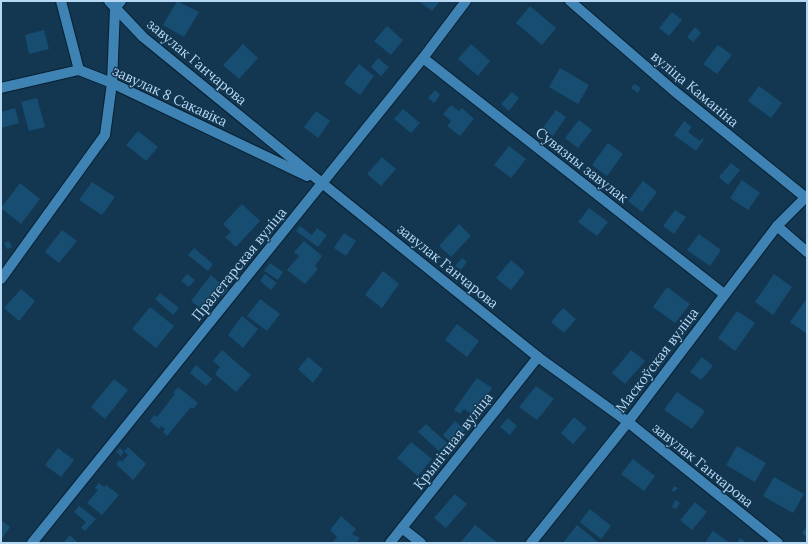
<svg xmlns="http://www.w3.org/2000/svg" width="808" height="544" viewBox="0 0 808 544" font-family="Lora,serif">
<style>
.building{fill:#174d71}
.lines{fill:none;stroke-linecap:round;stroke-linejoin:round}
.street-casing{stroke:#081e2e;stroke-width:12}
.street{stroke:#3f83b5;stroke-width:10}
.labels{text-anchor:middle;stroke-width:3;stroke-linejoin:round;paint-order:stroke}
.street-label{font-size:14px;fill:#b7d8f3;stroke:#133751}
</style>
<rect width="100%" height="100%" fill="#133751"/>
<g class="building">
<polygon points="177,1 199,12 184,37 163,25"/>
<polygon points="419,1 440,1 432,11"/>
<polygon points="530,6 556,28 542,45 516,23"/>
<polygon points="672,12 682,20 669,36 659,28"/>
<polygon points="387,26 403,40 391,55 374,41"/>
<polygon points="695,27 701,33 693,42 687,37"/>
<polygon points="44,30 49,49 29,54 25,35"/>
<polygon points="243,44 258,58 239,79 223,65"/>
<polygon points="471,44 490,61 478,76 458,59"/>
<polygon points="718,45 732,55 717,74 703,64"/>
<polygon points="378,58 389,67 381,76 371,67"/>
<polygon points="359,64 374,76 360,95 344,83"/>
<polygon points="560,68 589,85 578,104 549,87"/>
<polygon points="634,84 641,88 638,93 631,88"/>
<polygon points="759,86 782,103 771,118 748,101"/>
<polygon points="435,90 440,95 434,103 428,98"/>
<polygon points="512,92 519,98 509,111 501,104"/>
<polygon points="37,98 45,127 29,131 21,102"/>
<polygon points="451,105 459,111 462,108 474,119 460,136 447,126 451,121 443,114"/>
<polygon points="15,108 19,123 1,128 1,112"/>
<polygon points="403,109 420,123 411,133 394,119"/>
<polygon points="556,110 566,117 553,136 542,129"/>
<polygon points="316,111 330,121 318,138 304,127"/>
<polygon points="579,120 592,130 578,148 565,138"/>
<polygon points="684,121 692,127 688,132 700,141 702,138 704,139 696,151 674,135"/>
<polygon points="138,131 158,147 146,161 126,145"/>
<polygon points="608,143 623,154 607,176 592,165"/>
<polygon points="509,146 526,159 511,178 494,165"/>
<polygon points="382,157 396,169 381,186 367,174"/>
<polygon points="731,163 740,170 728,185 719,177"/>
<polygon points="742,180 760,193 748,210 730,198"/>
<polygon points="643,181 657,192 642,212 628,201"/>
<polygon points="92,182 115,197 102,215 79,200"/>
<polygon points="20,183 40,199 21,224 1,208"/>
<polygon points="242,204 260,221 236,247 225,237 231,232 223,224"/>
<polygon points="589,208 608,222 597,236 578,222"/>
<polygon points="675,210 686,217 674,234 663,226"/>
<polygon points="459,224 471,236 451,257 439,246"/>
<polygon points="300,226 312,235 317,228 327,235 318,247 296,231"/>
<polygon points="62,230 77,241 59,263 45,252"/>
<polygon points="344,233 356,241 346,256 334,248"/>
<polygon points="699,234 721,250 710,266 687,250"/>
<polygon points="9,241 12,247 7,249 4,243"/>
<polygon points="304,241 322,256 315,266 318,269 305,284 287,270 299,256 294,252"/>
<polygon points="194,248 213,264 208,271 188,255"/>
<polygon points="462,258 467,262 461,270 455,266"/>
<polygon points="511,260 525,272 511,290 496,278"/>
<polygon points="270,263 283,272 278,280 264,271"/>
<polygon points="383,271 399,284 382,308 365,295"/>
<polygon points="187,274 195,280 189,287 181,281"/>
<polygon points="265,274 277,283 271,290 260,281"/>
<polygon points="774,274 792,287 773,315 755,302"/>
<polygon points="211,275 228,290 223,296 219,293 204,311 191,301"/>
<polygon points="667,287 690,304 675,323 653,307"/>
<polygon points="21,289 35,301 19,321 4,308"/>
<polygon points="160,293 179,308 173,315 155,299"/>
<polygon points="807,298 807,334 790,322"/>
<polygon points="260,299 280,314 267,331 247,316"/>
<polygon points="150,307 174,326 156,348 132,329"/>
<polygon points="563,308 576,319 564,333 551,322"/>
<polygon points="737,311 755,323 735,351 718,338"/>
<polygon points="242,316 258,329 243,348 228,335"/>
<polygon points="457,324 479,341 467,357 445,340"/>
<polygon points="222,350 251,375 236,392 215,374 220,367 213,361"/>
<polygon points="631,350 645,361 625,384 612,373"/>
<polygon points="308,357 323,369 313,383 298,369"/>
<polygon points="702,357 713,366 701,380 690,372"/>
<polygon points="196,365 212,379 206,386 190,373"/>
<polygon points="477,378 492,388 473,415 464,409 460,414 454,410"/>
<polygon points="114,379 128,390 105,419 91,407"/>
<polygon points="536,386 554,399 537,420 519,407"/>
<polygon points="178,387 198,403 193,409 191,407 167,436 163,432 165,429 161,426 159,429 150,421 154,415 157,417 175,394 173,393"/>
<polygon points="677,392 705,411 692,429 664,410"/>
<polygon points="574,417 587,428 573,444 561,433"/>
<polygon points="508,418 517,426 510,435 500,427"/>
<polygon points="455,421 465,430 452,444 443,435"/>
<polygon points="426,424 447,443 439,451 418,432"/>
<polygon points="411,442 432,459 418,476 397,458"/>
<polygon points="737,446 766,463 755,482 726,465"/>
<polygon points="128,447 146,464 133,480 116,464 120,460 122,462 128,455 124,451"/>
<polygon points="58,448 74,460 61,477 45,465"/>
<polygon points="120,448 124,452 121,456 116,452"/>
<polygon points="633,459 655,476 644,491 621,474"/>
<polygon points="774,477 804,494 793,513 763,496"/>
<polygon points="99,483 104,487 106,485 119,495 102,515 87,503 98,490 95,488"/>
<polygon points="675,486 678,488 674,492 671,490"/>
<polygon points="455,494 467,504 446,528 434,518"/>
<polygon points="675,500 680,503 676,509 672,507"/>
<polygon points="695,502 707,512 692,530 680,520"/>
<polygon points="79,506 96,519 85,531 81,528 86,522 74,512"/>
<polygon points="590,509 611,526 601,539 580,522"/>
<polygon points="341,516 356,529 352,534 360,538 356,543 332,543 337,537 330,530"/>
<polygon points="1,520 10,527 1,540"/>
<polygon points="475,525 498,543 461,542"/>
<polygon points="577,525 599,543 563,543"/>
<polygon points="807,526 807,537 802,533"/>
<polygon points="713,531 730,543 705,543"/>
<polygon points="70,535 78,543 63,543"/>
<polygon points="740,538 745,541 743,543 737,543"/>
</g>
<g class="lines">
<g class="street-casing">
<g id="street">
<polyline points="61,1 79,70"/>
<polyline points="109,1 143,37 322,183 538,357 628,422 778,543"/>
<polyline points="570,1 673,90 805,197"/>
<polyline points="423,58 724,294"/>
<polyline points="1,88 79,70 112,83 307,176"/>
<polyline points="777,226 807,252"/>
<polyline points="1,279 105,135 112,83 115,8 121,1"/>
<polyline points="402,528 421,543"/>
<polyline points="32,543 423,58 466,1"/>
<polyline points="390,543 538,357"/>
<polyline points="531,543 628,422 777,226 807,196"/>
</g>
</g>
<use href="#street" class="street"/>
</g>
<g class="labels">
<g class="street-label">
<text transform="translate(197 62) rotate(40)" y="5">завулак Ганчарова</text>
<text transform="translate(695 89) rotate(40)" y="5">вуліца Каманіна</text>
<text transform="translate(170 96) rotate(25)" y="5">завулак 8 Сакавіка</text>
<text transform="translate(582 165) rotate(38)" y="5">Сувязны завулак</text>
<text transform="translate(239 264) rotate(-51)" y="5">Пралетарская вуліца</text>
<text transform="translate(448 266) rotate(39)" y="5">завулак Ганчарова</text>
<text transform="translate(657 360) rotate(-53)" y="5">Маскоўская вуліца</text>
<text transform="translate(453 441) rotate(-52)" y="5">Крынічная вуліца</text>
<text transform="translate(703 465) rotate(39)" y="5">завулак Ганчарова</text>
</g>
</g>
<rect width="808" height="544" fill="none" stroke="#b7d8f3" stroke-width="4"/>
</svg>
